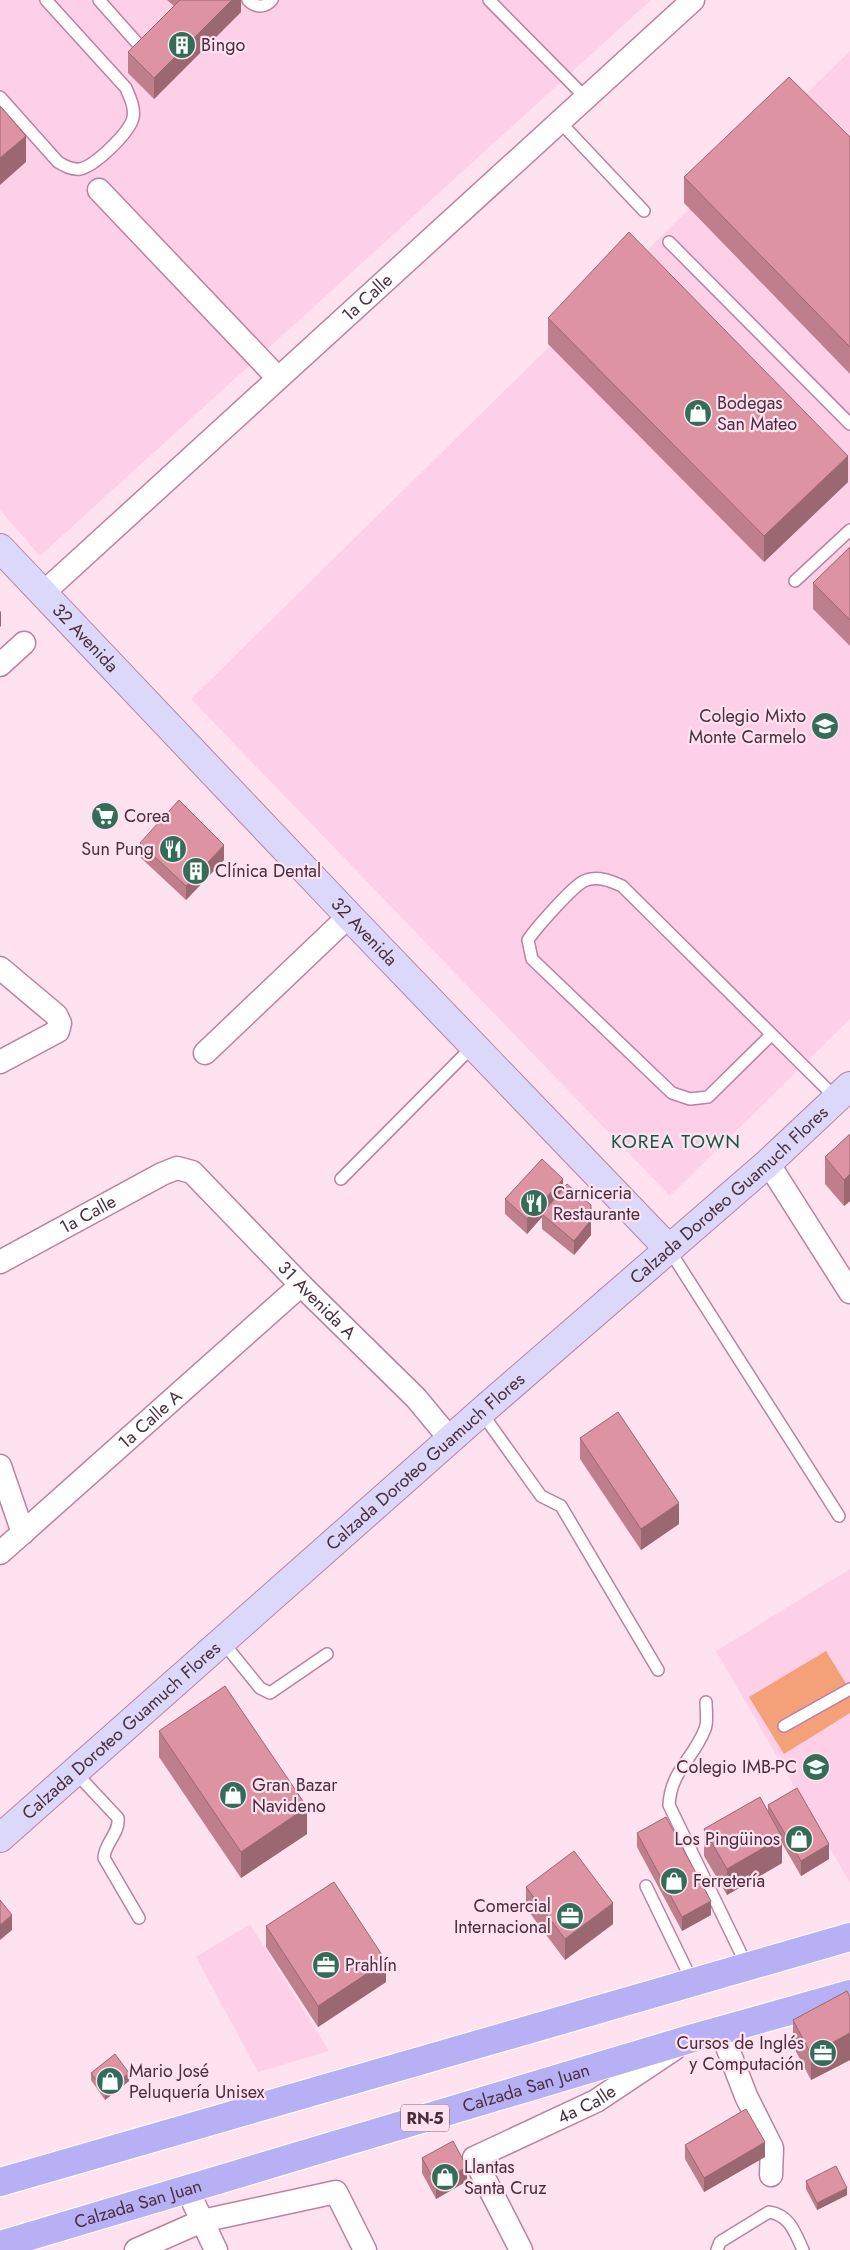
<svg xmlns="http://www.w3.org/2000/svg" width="850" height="2250" viewBox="0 0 850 2250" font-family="Jost,sans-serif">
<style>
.built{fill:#fed0e8}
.pitch{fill:#f4a179}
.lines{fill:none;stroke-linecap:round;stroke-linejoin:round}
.lane-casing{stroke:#bf7fa2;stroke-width:14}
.street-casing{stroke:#bf7fa2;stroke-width:25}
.secondary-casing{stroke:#bf7fa2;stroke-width:30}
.primary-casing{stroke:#fff;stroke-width:30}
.lane{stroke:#fff;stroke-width:11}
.street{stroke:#fff;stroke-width:22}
.secondary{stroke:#dcd8fa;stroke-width:28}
.primary{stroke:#b8b0f4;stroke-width:28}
.wall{fill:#be7e8b}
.shaded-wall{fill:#9b6771}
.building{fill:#dd93a2;stroke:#9b6771}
.labels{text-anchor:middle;stroke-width:4.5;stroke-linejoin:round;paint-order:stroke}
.shield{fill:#fee2f0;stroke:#806473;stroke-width:1}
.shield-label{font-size:16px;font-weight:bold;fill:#4a2e3d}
.poi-label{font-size:18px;fill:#4a2e3d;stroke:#fee2f0;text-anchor:start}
.street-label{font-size:18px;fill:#4a2e3d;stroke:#fee2f0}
.neighbourhood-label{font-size:19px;letter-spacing:1px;fill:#115b43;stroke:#fee2f0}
</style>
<rect width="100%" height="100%" fill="#fee2f0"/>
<g class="built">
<polygon points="0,0 651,0 40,556 0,510"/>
<polygon points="850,51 850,1019 670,1196 191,699"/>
<polygon points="850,1569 850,1883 716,1651"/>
<polygon points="250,1924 329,2051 258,2072 196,1957"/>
</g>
<polygon class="pitch" points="826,1651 850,1690 850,1713 784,1754 749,1697"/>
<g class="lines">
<g class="lane-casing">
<g id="lane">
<polyline points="99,0 138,44"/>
<path d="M248,0c8,8 17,8 24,0"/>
<polyline points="489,0 586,98"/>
<path d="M0,97l58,65c7,4 14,8 22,7 15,-3 49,-36 53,-51 2,-11 -3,-20 -7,-30l-80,-88"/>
<polyline points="560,122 644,211"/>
<polyline points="669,242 850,424"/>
<polyline points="795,581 850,530"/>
<path d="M771,1035l-63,62 -18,2 -18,-6 -140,-134 -4,-19c8,-12 44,-53 56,-59 13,-6 27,0 38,5l215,213"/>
<polyline points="341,1179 473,1046"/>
<polyline points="668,1248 839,1516"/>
<polyline points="481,1412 541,1496 561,1506 658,1670"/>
<polyline points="222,1641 260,1688 270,1693 327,1654"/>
<path d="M706,1702c0,9 2,20 -1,27 -12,31 -34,41 -36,76l78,161"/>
<polyline points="784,1726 850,1689"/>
<path d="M74,1771l44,47c2,15 -14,26 -14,40l35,60"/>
<polyline points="646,1886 692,1981"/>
<path d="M717,2250l3,-8 49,-30c21,3 26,21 34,38"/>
</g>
</g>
<g class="street-casing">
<g id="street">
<polyline points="99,190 278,378"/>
<path id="s1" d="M42,594l651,-594"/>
<polyline points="0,665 24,643"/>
<polyline points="0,968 56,1015 60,1023 58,1031 0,1062"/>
<polyline points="205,1053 349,916"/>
<polyline points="768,1163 850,1292"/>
<path id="s2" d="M0,1262l162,-88 15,-6 15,4 109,113 115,113 34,41"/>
<polyline points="0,1466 23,1533"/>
<path id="s3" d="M0,1553l301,-268"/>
<polyline points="721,2031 746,2096 772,2148 771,2175"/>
<polyline points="187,2189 216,2250"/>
<polyline points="136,2250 202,2221 336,2192 365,2250"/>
<path id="s4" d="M521,2250l-47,-92 122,-57 78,-52"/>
</g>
</g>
<g class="secondary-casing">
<g id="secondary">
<path id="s5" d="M0,548l349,368 319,332"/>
<path id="s6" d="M0,1838l481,-426 287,-249 82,-77"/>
</g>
</g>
<g class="primary-casing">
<g id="primary">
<polyline points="0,2182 850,1937"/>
<path id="s7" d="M0,2245l690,-206 160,-45"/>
</g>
</g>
<use href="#lane" class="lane"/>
<use href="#street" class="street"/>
<use href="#secondary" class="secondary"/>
<use href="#primary" class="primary"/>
</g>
<g class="wall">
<polygon points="167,0 241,0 241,12 154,99 128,73 128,52 174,6"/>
<polygon points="850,137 850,374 684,203 684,177"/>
<polygon points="548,318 848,482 764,562 548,344"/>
<polygon points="850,547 850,646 813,609 813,583"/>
<polygon points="140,843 224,860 186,900 140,857"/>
<polygon points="850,1134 850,1201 844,1206 825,1184 825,1157"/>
<polygon points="563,1188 591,1219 591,1235 574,1255 542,1229 542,1217 527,1234 505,1214 505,1199"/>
<polygon points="580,1438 679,1524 641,1550 580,1459"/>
<polygon points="159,1731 307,1834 241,1878 159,1757"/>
<polygon points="768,1805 829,1859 801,1876 782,1843 782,1863 727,1895 704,1856 704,1829 768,1812"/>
<polygon points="637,1833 711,1915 682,1931 637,1847"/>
<polygon points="526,1887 613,1924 565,1960 526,1908"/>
<polygon points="266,1926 386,1982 318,2027 266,1947"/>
<polygon points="850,1997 850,2060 811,2080 793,2046 793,2020"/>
<polygon points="91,2073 129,2081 105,2100 91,2080"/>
<polygon points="685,2145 765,2157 704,2192 685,2159"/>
<polygon points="422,2158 467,2181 436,2199 422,2173"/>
<polygon points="806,2181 847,2195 817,2210 806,2189"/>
</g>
<g class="shaded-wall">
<polygon points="232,0 241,0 241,12 154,99 154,78"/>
<polygon points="26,136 26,162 0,185 0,158"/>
<polygon points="848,456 848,482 764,562 764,536"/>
<polygon points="1,611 1,626 0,627 0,612"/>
<polygon points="224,845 224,860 186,900 186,886"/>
<polygon points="850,1174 850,1201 844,1206 844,1180"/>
<polygon points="563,1179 563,1193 542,1214 542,1217 527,1234 527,1219"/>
<polygon points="591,1205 591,1235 574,1255 574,1241"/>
<polygon points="679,1503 679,1524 641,1550 641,1529"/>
<polygon points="307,1807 307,1834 241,1878 241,1852"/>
<polygon points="782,1837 782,1863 727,1895 727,1869"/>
<polygon points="829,1844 829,1859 801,1876 801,1861"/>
<polygon points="711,1901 711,1915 682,1931 682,1917"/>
<polygon points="613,1903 613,1924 565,1960 565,1939"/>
<polygon points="12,1915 12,1930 0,1940 0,1925"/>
<polygon points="386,1961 386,1982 318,2027 318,2006"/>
<polygon points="850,2033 850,2060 811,2080 811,2054"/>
<polygon points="129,2073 129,2081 105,2100 105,2092"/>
<polygon points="765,2142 765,2157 704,2192 704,2178"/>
<polygon points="467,2167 467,2181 436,2199 436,2184"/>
<polygon points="847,2188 847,2195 817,2210 817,2203"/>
</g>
<g class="building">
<polygon points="180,0 232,0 154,78 128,52"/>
<polygon points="789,77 850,137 850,347 684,177"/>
<polygon points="0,106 26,136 0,158"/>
<polygon points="629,232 848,456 764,536 548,318"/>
<polygon points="850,547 850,620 813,583"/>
<polygon points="179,800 224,845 186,886 140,843"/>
<polygon points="850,1134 850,1174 844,1180 825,1157"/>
<polygon points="542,1159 563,1179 527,1219 505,1199"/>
<polygon points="567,1184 591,1205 591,1220 574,1241 542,1214"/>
<polygon points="618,1412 679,1503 641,1529 580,1438"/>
<polygon points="225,1686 307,1807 241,1852 159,1731"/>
<polygon points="797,1788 829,1844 801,1861 768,1805"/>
<polygon points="760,1797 782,1837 727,1869 704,1829"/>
<polygon points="666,1817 711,1901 682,1917 637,1833"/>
<polygon points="574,1851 613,1903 565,1939 526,1887"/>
<polygon points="334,1882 386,1961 318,2006 266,1926"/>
<polygon points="0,1900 12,1915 0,1925"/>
<polygon points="847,1991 850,1997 850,2033 811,2054 793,2020"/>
<polygon points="115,2054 129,2073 105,2092 91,2073"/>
<polygon points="746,2109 765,2142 704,2178 685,2145"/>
<polygon points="453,2141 467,2167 436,2184 422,2158"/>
<polygon points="836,2166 847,2188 817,2203 806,2181"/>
</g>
<defs>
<g id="building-disc" transform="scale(1.4375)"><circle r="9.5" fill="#336d57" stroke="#fee2f0"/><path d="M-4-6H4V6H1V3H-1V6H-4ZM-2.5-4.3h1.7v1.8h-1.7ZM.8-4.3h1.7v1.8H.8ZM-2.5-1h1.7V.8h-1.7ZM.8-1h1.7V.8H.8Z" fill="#fff"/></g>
<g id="shop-disc" transform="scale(1.4375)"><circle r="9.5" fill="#336d57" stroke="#fee2f0"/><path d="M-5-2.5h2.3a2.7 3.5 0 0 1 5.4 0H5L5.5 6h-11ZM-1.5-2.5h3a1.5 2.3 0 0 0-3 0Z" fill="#fff"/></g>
<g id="school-disc" transform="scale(1.4375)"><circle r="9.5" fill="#336d57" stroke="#fee2f0"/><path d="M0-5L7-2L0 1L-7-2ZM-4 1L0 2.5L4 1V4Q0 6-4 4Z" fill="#fff"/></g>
<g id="supermarket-disc" transform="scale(1.4375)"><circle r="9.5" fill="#336d57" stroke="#fee2f0"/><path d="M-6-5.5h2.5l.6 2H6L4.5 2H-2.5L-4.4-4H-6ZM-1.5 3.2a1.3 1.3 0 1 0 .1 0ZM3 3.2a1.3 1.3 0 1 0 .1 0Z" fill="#fff"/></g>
<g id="restaurant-disc" transform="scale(1.4375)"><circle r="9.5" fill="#336d57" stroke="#fee2f0"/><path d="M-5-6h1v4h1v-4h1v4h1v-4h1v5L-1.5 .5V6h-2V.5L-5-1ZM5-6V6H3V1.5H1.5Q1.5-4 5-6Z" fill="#fff"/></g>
<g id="office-disc" transform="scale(1.4375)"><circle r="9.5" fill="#336d57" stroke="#fee2f0"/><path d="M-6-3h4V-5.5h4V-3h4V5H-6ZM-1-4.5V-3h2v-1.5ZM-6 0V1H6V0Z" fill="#fff"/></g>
</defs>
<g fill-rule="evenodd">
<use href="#building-disc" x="182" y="45"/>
<use href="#shop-disc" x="698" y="413"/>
<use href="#school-disc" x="825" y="726"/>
<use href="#supermarket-disc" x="105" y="816"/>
<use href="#restaurant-disc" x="173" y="849"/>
<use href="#building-disc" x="196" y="871"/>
<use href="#restaurant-disc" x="534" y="1203"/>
<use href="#school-disc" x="816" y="1767"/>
<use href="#shop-disc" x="233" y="1795"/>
<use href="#shop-disc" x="799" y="1839"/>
<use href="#shop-disc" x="674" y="1881"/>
<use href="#office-disc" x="570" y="1916"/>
<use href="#office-disc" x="326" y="1965"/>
<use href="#office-disc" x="823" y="2053"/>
<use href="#shop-disc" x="110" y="2081"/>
<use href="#shop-disc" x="445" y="2177"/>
</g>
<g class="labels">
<rect class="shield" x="401" y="2104.5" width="48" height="27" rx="4"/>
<g class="shield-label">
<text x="425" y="2124">RN-5</text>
</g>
<g class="poi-label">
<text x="201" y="51">Bingo</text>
<text x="717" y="409">Bodegas<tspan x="717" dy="21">San Mateo</tspan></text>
<text x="806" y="722" text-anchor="end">Colegio Mixto<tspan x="806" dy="21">Monte Carmelo</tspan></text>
<text x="124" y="822">Corea</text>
<text x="154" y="855" text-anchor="end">Sun Pung</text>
<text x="215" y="877">Clínica Dental</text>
<text x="553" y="1199">Carniceria<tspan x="553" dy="21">Restaurante</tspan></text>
<text x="797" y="1773" text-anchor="end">Colegio IMB-PC</text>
<text x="252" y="1791">Gran Bazar<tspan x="252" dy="21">Navideno</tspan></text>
<text x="780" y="1845" text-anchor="end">Los Pingüinos</text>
<text x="693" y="1887">Ferretería</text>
<text x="551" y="1912" text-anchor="end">Comercial<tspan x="551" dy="21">Internacional</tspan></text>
<text x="345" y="1971">Prahlín</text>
<text x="804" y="2049" text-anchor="end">Cursos de Inglés<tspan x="804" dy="21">y Computación</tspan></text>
<text x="129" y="2077">Mario José<tspan x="129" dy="21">Peluquería Unisex</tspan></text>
<text x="464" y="2173">Llantas<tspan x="464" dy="21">Santa Cruz</tspan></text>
</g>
<g class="street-label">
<text dy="6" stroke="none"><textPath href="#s1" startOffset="440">1a Calle</textPath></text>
<text dy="6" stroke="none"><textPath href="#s5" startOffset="124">32 Avenida</textPath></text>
<text dy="6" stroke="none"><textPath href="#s5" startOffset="529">32 Avenida</textPath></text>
<text dy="6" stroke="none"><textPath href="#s6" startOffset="972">Calzada Doroteo Guamuch Flores</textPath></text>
<text dy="6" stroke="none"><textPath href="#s2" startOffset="100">1a Calle</textPath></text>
<text dy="6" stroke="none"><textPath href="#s2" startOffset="395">31 Avenida A</textPath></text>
<text dy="6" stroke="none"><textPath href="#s3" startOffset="201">1a Calle A</textPath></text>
<text dy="6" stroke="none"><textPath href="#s6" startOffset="568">Calzada Doroteo Guamuch Flores</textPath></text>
<text dy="6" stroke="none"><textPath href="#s6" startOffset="162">Calzada Doroteo Guamuch Flores</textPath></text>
<text dy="6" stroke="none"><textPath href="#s7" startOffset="549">Calzada San Juan</textPath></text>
<text dy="6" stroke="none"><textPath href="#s4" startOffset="228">4a Calle</textPath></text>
<text dy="6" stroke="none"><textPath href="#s7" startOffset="144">Calzada San Juan</textPath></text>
</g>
<g class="neighbourhood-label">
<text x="676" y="1148">KOREA TOWN</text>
</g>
</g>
</svg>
